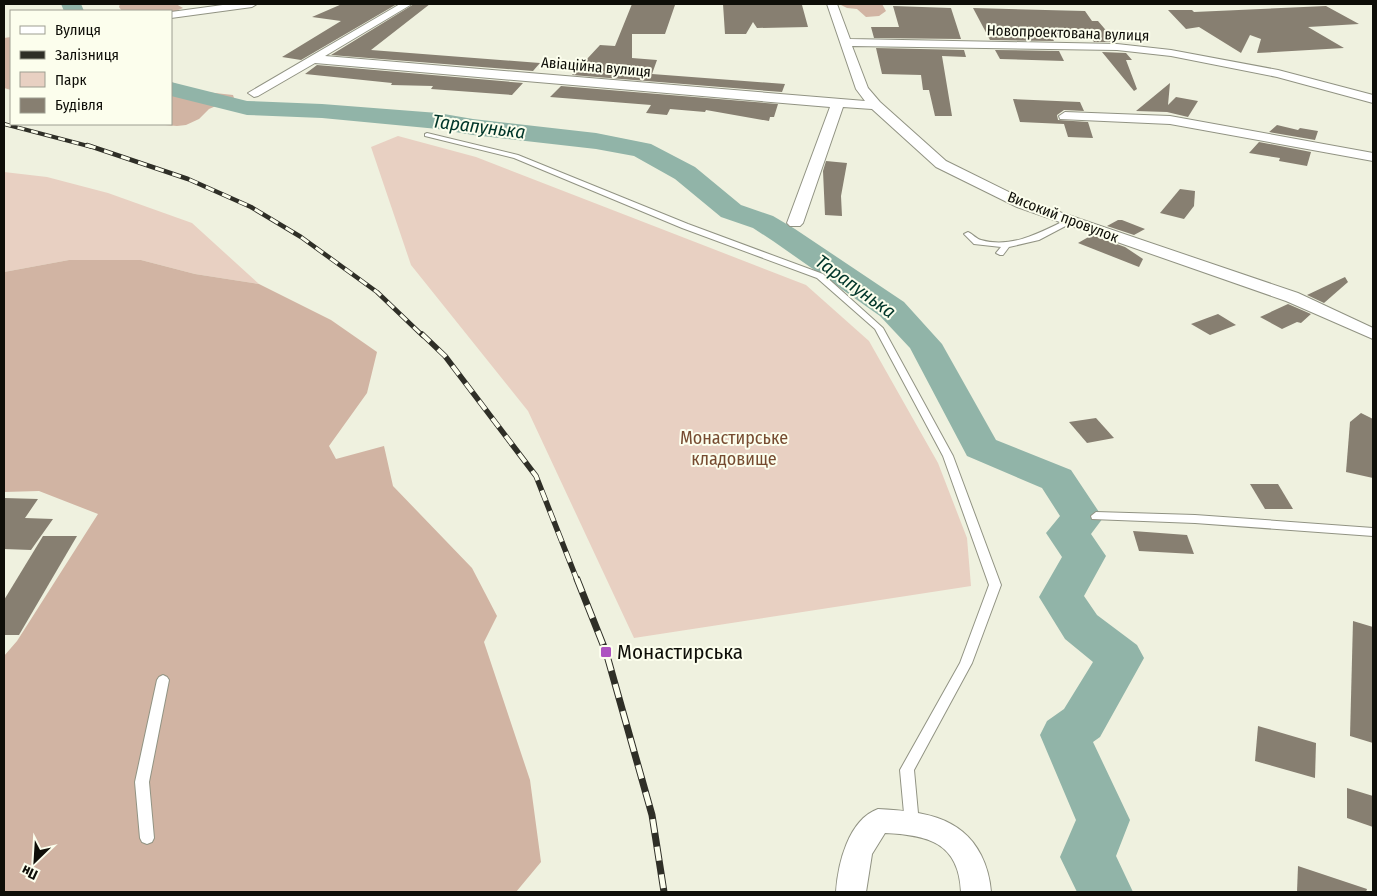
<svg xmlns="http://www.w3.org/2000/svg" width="1377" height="896" viewBox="0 0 1377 896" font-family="'Fira Sans Condensed',sans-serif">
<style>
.green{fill:#e8d0c2}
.forest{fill:#d1b4a3}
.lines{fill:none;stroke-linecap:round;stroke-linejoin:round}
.river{fill:#91b4a8;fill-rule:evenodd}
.building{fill:#877f71}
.service-casing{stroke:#919383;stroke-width:2}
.minor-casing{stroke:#919383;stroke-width:2}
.service{fill:#fff;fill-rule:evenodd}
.minor{fill:#fff;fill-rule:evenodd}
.rail-far3-casing{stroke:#2f2f27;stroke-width:4}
.rail-far2-casing{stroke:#2f2f27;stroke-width:4.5}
.rail-far1-casing{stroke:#2f2f27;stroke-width:5.5}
.rail-casing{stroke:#2f2f27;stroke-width:7}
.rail-far3{stroke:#fcfeed;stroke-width:2.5;stroke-dasharray:7;stroke-linecap:butt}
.rail-far2{stroke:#fcfeed;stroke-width:3;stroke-dasharray:9;stroke-linecap:butt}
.rail-far1{stroke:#fcfeed;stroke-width:4;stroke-dasharray:11;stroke-linecap:butt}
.rail{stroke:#fcfeed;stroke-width:5;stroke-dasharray:14;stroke-linecap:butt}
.poi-dot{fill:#ae54c0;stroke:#fcfeed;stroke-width:2}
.labels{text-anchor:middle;stroke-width:4;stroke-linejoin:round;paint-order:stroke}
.far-street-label{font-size:15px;fill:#0e0e08;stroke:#fcfeed}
.park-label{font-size:18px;fill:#764b30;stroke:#fcfeed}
.water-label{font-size:19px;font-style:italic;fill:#01362a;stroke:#fcfeed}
.near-poi-label{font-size:21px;fill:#0e0e08;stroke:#fcfeed;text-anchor:start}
</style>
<rect width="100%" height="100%" fill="#eff1df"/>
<g class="green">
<polygon points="398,136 476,157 806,285 869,341 938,463 967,538 971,586 634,638 528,411 411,265 371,147"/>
<polygon points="4,172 47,177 108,193 192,223 259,284 195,274 141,260 69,260 4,272"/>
</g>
<g class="forest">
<polygon points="120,4 176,4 183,8 171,13 171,11 122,11 119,7"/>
<polygon points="839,4 882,4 886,11 879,16 866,17 857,9 847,8"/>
<polygon points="11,37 11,90 4,88 4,38"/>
<polygon points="171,82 197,91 233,95 234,98 209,109 199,119 186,125 177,126 153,124 171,124"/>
<polygon points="69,260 141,260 195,274 259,284 331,320 377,352 367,393 329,446 336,459 384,446 393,486 472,568 497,616 484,642 530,780 541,862 516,892 4,892 4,656 17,641 98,514 39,491 4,492 4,272"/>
</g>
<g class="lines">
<g class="river">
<polygon points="61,4 81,4 84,11 64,11"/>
<polygon points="171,82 247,101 322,104 438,113 473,119 596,133 651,144 695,167 741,205 773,216 795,229 904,302 942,344 996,440 1071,470 1103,518 1091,534 1106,556 1084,596 1097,615 1137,645 1144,658 1100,737 1093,742 1130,820 1116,856 1133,892 1077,892 1060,857 1076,820 1040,735 1047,721 1064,709 1093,662 1065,639 1039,597 1062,557 1046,533 1060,516 1042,488 967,456 910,348 880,316 773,241 753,228 721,217 675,179 634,156 596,149 473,135 438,129 322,118 247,115 171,96"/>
</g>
</g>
<g class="building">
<polygon points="342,4 397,4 301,60 282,57 341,21 312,17"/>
<polygon points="414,4 430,4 371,50 540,63 533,71 331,55"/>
<polygon points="632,4 675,5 665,34 632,34 632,58 657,60 652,74 785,84 782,92 572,75 600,45 615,46"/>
<polygon points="723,4 802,5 808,27 757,28 753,22 746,34 725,34"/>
<polygon points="893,6 951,8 961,39 874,38 871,27 899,27"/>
<polygon points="1326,6 1359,24 1308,27 1344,48 1257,53 1261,39 1250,35 1241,53 1199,27 1186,29 1168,10 1192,10 1194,12"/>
<polygon points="973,8 1085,11 1092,21 1098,21 1116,42 1094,42 1090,37 1051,36 1054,41 990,40"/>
<polygon points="876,48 964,50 966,57 942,56 952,116 935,116 929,90 923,90 921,75 882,74"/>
<polygon points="995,50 1059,51 1064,61 1000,59"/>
<polygon points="1102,52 1126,53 1132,60 1126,60 1137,89 1134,91"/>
<polygon points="317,65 523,83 512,95 431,89 433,86 391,85 392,83 305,74"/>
<polygon points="1170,83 1168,105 1176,97 1198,101 1188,117 1167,112 1136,111"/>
<polygon points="561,86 778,104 774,117 770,117 769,121 706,110 705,112 670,109 667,115 646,113 651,105 550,97"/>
<polygon points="1013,99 1080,102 1084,111 1064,110 1057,115 1058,120 1088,122 1093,138 1068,137 1064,124 1020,122"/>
<polygon points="1277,125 1298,130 1300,128 1318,131 1315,140 1269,132"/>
<polygon points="1259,142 1311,152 1307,166 1279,161 1280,158 1249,153"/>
<polygon points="826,161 847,163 841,196 842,216 825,215 823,171"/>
<polygon points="1180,189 1195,191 1194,206 1184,219 1160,213"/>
<polygon points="1118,220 1122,220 1145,229 1134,235 1107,226"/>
<polygon points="1092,235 1125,247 1143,259 1139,267 1078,243"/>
<polygon points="1345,277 1348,282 1324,303 1307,295"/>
<polygon points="1288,304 1311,314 1301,323 1297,322 1282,329 1260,317"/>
<polygon points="1218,314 1236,325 1210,335 1191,324"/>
<polygon points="1361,413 1373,419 1373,478 1346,472 1350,422"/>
<polygon points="1096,418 1114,438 1087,443 1069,422"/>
<polygon points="1250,484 1278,484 1293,509 1265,509"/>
<polygon points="4,498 38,499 25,518 53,519 31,550 4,549"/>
<polygon points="1133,531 1187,535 1194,554 1139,551"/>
<polygon points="43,536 77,536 19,635 4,635 4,600"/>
<polygon points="1353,621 1373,627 1373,743 1350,736"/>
<polygon points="1258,726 1316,743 1315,778 1255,761"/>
<polygon points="1347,788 1373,796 1373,827 1347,818"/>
<polygon points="1298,866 1367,889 1366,892 1297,892"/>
</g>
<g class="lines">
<g class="service-casing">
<g id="service">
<polygon points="427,133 518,155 688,224 823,274 883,328 953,456 1001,585 972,663 914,770 919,824 917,828 912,830 907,828 905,824 900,770 960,663 989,585 943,456 875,329 817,278 682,228 514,158 425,136 425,134"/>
<path d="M1068,219h3l4,2 -36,19 -30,7 -6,8h-3l-4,-2 5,-6 -27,-3 -10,-10 4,-2c5,2 8,7 13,8 31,9 60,-8 87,-21z"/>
<polygon points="1096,512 1195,515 1373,528 1373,536 1195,523 1092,519 1091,516"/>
<polygon points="163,675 167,677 169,680 149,782 154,838 152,842 147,844 142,842 140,838 135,782 157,680 159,677"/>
</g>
</g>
<g class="minor-casing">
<g id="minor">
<polygon points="230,4 257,4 252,7 171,18 171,12"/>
<polygon points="400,4 412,4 325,56 865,101 856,89 827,4 837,4 850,39 1117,44 1171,50 1278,70 1373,95 1373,103 1277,77 1171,56 1117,50 852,46 868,88 880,102 946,161 1027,201 1298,293 1373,328 1373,339 1286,301 1017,207 936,167 872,109 843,107 803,223 800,226 790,226 787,223 830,107 315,63 258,96 254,97 248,93"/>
<polygon points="1065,112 1170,116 1373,153 1373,161 1170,124 1060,119 1059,116"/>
<path d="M878,809c40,2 83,6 103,46 6,12 9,24 10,37h-30c-2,-50 -34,-57 -76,-59l-13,21 -6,38h-30c2,-28 12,-72 42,-83z"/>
</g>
</g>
<use href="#service" class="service"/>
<use href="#minor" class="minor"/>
<g class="rail-far3-casing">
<polyline id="rail-far3" points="4,124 92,147"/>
</g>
<g class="rail-far2-casing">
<polyline id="rail-far2" points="87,145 188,179 251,207 301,237 377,292 423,336"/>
</g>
<g class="rail-far1-casing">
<polyline id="rail-far1" points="422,334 445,356 536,476 577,580"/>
</g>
<g class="rail-casing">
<polyline id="rail" points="577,579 606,652 652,815 664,892"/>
</g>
<use href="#rail-far3" class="rail-far3"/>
<use href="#rail-far2" class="rail-far2"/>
<use href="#rail-far1" class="rail-far1"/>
<use href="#rail" class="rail"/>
</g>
<rect class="poi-dot" x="600" y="646" width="12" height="12" rx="2.5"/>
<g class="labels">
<g class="far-street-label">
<text transform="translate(1068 33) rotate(2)" y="5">Новопроектована вулиця</text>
<text transform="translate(596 67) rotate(5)" y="5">Авіаційна вулиця</text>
<text transform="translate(1063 217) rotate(21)" y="5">Високий провулок</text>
</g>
<g class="park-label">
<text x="734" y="444">Монастирське<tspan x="734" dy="21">кладовище</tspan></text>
</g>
<g class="water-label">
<text transform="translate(479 126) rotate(7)" y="7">Тарапунька</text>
<text transform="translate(856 286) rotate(36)" y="7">Тарапунька</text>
</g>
<g class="near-poi-label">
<text x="617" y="659">Монастирська</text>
</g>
</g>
<rect width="1377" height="896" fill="none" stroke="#0e0e08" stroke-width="10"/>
<rect x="10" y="10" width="162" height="115" fill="#fcfeed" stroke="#9d9e91"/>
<rect x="20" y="26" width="25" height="8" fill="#ffffff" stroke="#9d9e91"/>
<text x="55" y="35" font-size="15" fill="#0e0e08">Вулиця</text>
<rect x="20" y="51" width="25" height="8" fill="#2f2f27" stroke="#9d9e91"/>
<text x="55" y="60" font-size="15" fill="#0e0e08">Залізниця</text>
<rect x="20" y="72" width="25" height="15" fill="#e8d0c2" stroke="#9d9e91"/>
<text x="55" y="85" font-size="15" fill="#0e0e08">Парк</text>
<rect x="20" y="98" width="25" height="15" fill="#877f71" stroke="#9d9e91"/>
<text x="55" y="110" font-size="15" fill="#0e0e08">Будівля</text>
<g transform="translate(35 861) rotate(205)" stroke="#fcfeed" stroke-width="4" paint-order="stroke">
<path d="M0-4L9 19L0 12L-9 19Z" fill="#0e0e08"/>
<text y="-8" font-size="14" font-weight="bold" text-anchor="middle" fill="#0e0e08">Пн</text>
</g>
</svg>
